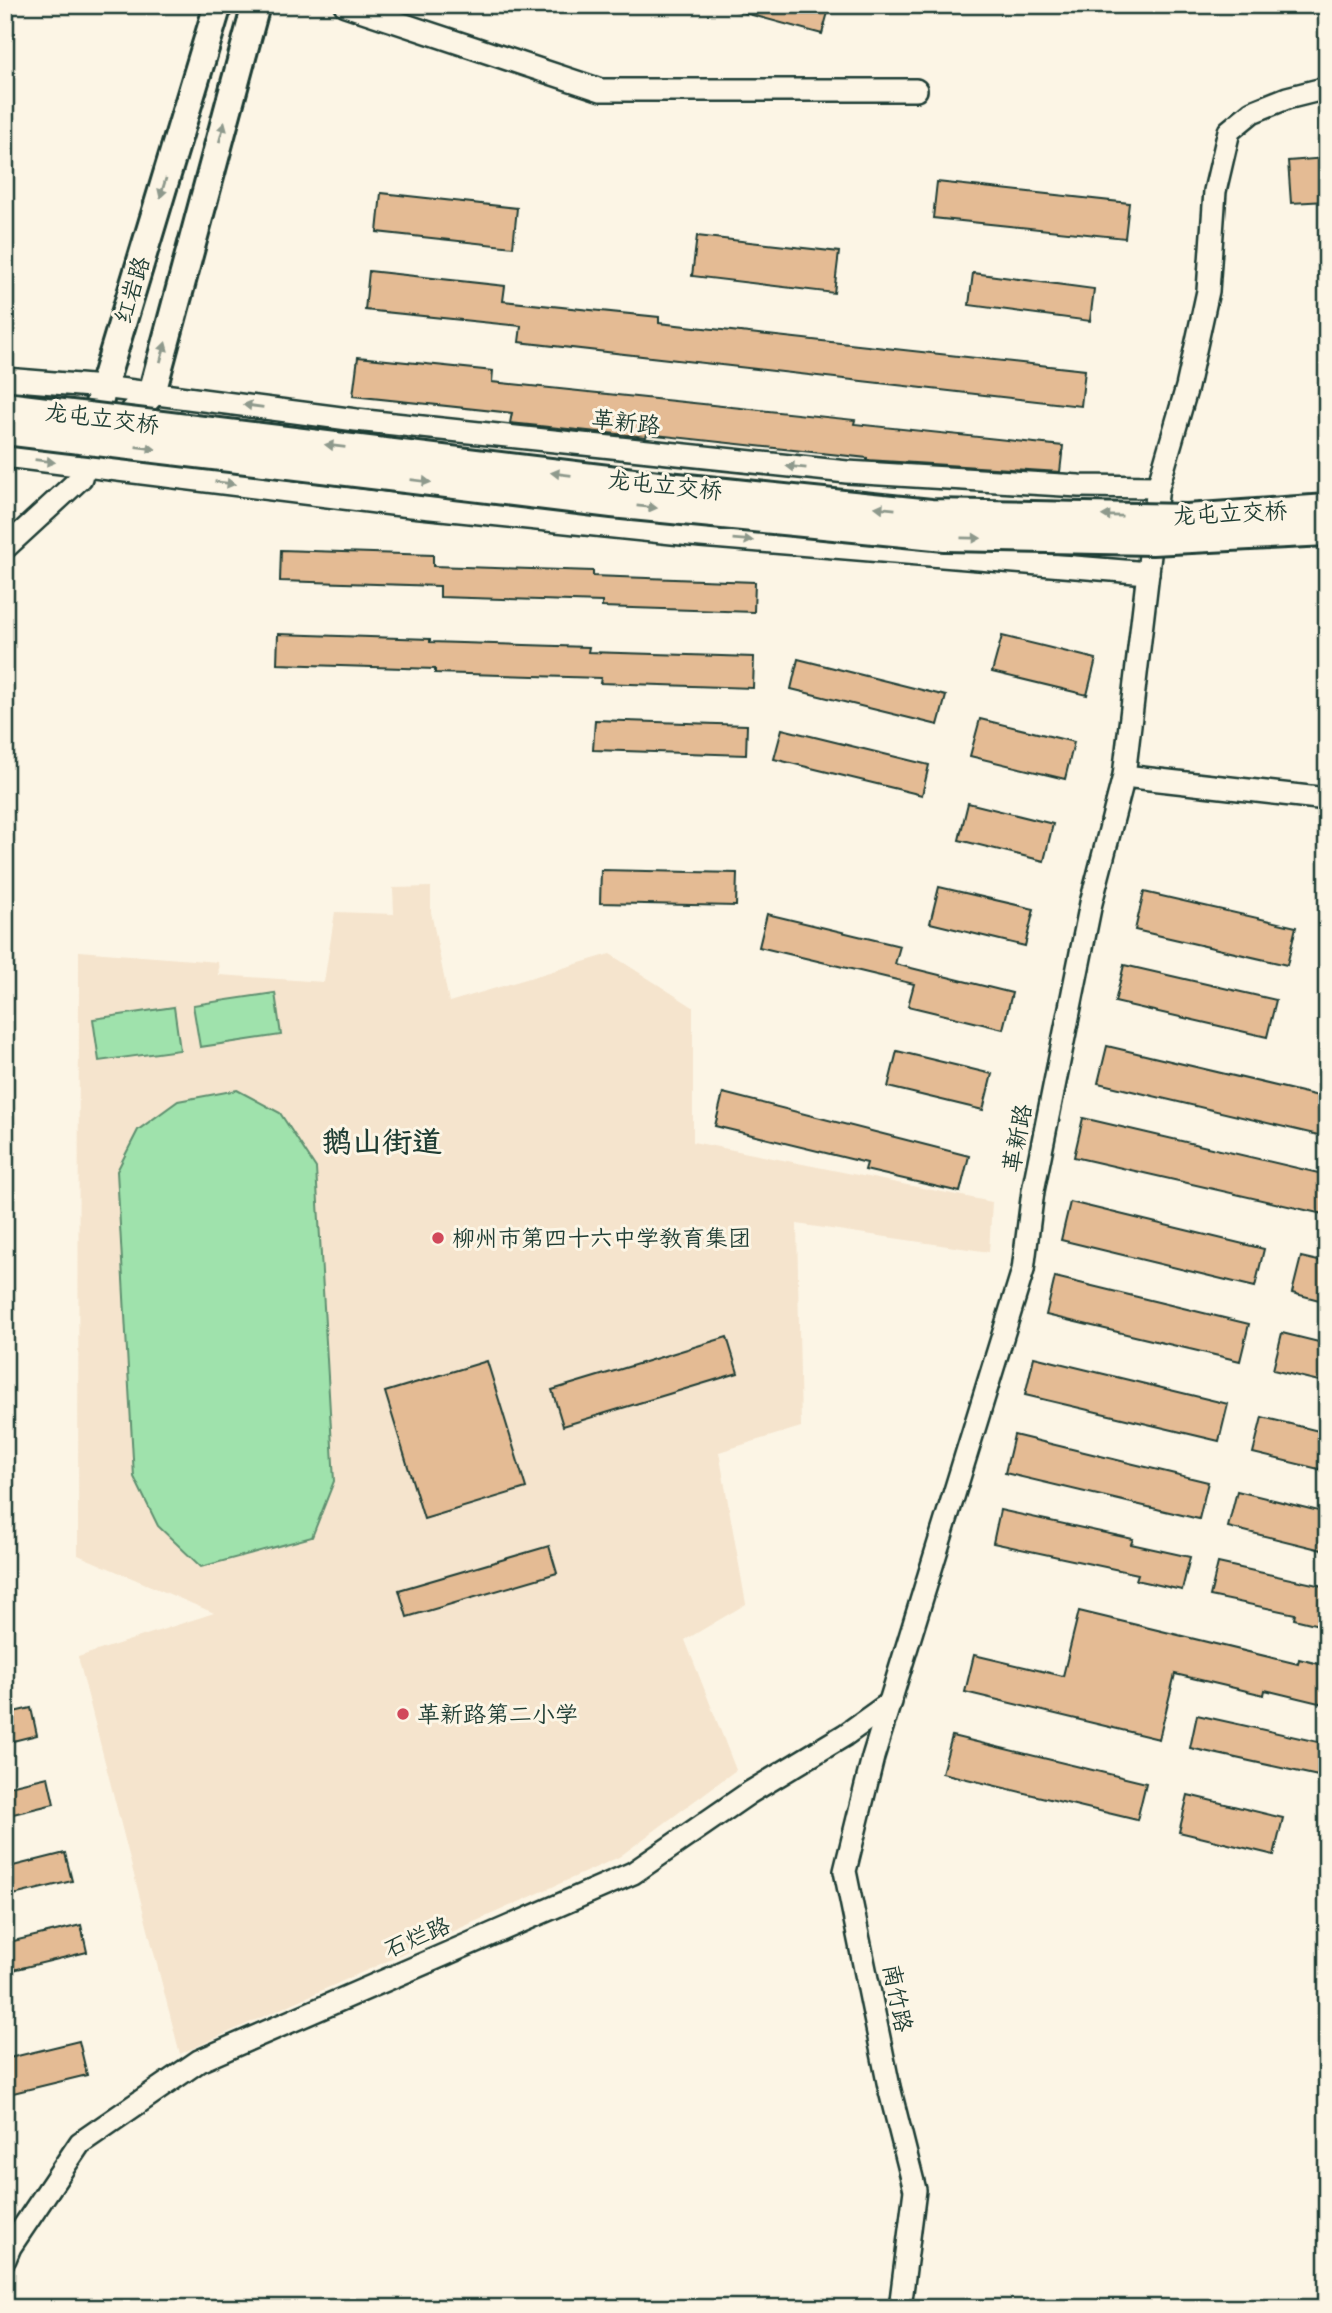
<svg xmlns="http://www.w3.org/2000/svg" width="1332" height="2313" viewBox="0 0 1332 2313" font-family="Itim,'LXGW WenKai TC',sans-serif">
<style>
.built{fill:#f5e4cd}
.green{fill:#9fe2ac;stroke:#5f9070;stroke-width:2}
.building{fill:#e4bb94;stroke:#1f3d34;stroke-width:2}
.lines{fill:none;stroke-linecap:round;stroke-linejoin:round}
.minor-casing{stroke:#1f3d34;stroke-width:26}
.major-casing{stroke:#1f3d34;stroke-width:32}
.minor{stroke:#fcf5e5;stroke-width:21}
.major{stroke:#fcf5e5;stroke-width:26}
.major-bridge-casing{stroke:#1f3d34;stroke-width:32;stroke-linecap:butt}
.major-bridge{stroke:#fcf5e5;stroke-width:26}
.oneway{fill:#8e998c}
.poi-dot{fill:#d1495b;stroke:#fcf5e5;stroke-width:2.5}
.labels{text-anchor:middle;stroke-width:6;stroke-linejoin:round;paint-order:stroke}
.street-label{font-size:23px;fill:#1f3d34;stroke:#fcf5e5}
.poi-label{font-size:23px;fill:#1f3d34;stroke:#fcf5e5;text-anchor:start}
.district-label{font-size:30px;font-weight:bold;fill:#1f3d34;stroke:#fcf5e5}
</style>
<rect width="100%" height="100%" fill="#fcf5e5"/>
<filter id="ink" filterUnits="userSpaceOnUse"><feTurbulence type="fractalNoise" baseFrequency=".0143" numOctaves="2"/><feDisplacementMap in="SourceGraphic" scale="14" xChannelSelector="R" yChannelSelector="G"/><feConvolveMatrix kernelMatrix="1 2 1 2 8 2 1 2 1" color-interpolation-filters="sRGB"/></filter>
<g filter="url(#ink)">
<polygon class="built" points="431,887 431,912 449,1002 610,954 693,1007 693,1142 992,1202 989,1252 797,1224 801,1427 719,1452 746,1604 685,1640 736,1770 619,1857 180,2054 78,1657 214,1613 78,1555 79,951 218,962 219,975 324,982 335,912 394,914 393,888"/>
<g class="green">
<polygon points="275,993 281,1035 200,1047 193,1005"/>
<polygon points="174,1007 180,1050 99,1061 93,1019"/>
<polygon points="237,1090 280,1113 316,1168 334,1481 312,1537 201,1567 158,1526 134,1477 117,1171 138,1130 178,1101"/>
</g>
<g class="building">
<polygon points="735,5 830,5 822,34 734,10"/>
<polygon points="1327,158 1327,201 1291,203 1288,161"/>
<polygon points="937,182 1129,203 1125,238 933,218"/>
<polygon points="381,193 517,208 513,247 377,232"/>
<polygon points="697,236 839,252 834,293 692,276"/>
<polygon points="369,271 505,286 503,301 659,317 659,323 1085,370 1081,406 519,342 521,326 365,310"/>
<polygon points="973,273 1094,289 1090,321 969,305"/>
<polygon points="358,357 493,371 492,382 855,420 854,424 1063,446 1060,472 867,460 867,458 647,434 646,437 510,423 512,413 353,396"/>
<polygon points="281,550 433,555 433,566 593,571 593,576 755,582 754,612 602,607 602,602 440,597 440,586 280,581"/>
<polygon points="278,634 430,639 430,642 589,647 588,652 754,657 753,688 600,683 601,678 435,673 435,669 277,664"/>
<polygon points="1002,636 1096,659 1087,695 992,672"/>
<polygon points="798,659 946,696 938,725 791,689"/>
<polygon points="980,719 1074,742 1065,779 970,756"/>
<polygon points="595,720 747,725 746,755 593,750"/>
<polygon points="782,729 929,765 922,795 774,759"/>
<polygon points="968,803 1053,824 1044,861 959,840"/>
<polygon points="601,870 737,873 736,906 600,903"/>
<polygon points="939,887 1034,909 1025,946 930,923"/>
<polygon points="1144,892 1296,927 1287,965 1135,930"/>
<polygon points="767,914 900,946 895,964 1012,993 1003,1029 908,1006 914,984 759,947"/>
<polygon points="1124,965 1276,1000 1267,1037 1115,1002"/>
<polygon points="1107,1046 1327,1098 1327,1137 1098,1083"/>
<polygon points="897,1051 992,1074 983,1110 888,1087"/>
<polygon points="723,1093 969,1156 960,1192 865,1170 867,1163 715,1126"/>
<polygon points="1083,1118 1327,1175 1327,1215 1074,1157"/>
<polygon points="1070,1202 1264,1249 1255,1287 1061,1240"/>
<polygon points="1301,1257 1327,1263 1327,1302 1292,1293"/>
<polygon points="1055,1277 1249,1324 1240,1361 1046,1315"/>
<polygon points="1282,1333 1327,1344 1327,1383 1273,1370"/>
<polygon points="727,1337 738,1373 563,1426 552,1390"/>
<polygon points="1034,1357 1228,1404 1219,1441 1025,1395"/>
<polygon points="487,1361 526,1488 424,1519 385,1392"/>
<polygon points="1262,1417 1327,1433 1327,1471 1253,1453"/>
<polygon points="1014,1435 1208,1482 1199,1519 1005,1473"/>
<polygon points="1237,1491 1327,1513 1327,1532 1322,1550 1228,1527"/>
<polygon points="1000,1510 1133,1539 1131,1544 1190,1557 1182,1590 1136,1580 1138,1574 993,1543"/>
<polygon points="549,1546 557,1573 407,1617 399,1590"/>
<polygon points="1218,1563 1327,1587 1327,1627 1294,1619 1295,1614 1210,1596"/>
<polygon points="1079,1611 1298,1664 1299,1659 1327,1666 1327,1705 1265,1690 1264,1695 1175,1674 1159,1739 965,1692 974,1655 1063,1676"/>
<polygon points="31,1708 37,1735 5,1743 5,1714"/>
<polygon points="1197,1715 1327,1744 1327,1760 1323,1777 1190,1748"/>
<polygon points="952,1736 1146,1783 1137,1820 942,1773"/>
<polygon points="48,1777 54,1804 5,1816 5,1787"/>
<polygon points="1188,1795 1283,1818 1274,1855 1179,1832"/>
<polygon points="65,1853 72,1881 5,1897 5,1868"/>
<polygon points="81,1925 87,1952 5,1972 5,1943"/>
<polygon points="79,2041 87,2075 5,2095 5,2059"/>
</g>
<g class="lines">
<g class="minor-casing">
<g id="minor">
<polyline points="345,5 601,90 916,90"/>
<polyline points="5,379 103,387 356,420 847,472 1079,486 1158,487"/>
<polyline points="5,456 392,504 701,536 1148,573"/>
<polyline points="5,548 81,478 84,465"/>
<polyline points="1124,776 1327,799"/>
<polyline points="5,2259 10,2247 80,2143 199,2061 633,1873 749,1793 845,1735 891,1702"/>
<polyline points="900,2308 915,2190 889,2087 845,1871 873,1757 1023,1270 1033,1191 1091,903 1124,776 1158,487 1187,387 1208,291 1215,191 1229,131 1252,112 1287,98 1327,88"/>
</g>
</g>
<g class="major-casing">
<g id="major">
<polyline points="91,437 103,387 218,5"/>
<polyline points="84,465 152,393 256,5"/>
</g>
</g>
<use href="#minor" class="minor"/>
<use href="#major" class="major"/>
<g class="major-bridge-casing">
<g id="major-bridge">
<polyline points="5,406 658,485 931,513 1187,518 1327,508"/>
<polyline points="5,431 612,504 945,537 1152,541 1327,532"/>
</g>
</g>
<use href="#major-bridge" class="major-bridge"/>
</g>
<defs><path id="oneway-solid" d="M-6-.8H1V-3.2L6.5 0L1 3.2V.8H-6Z" transform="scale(1.75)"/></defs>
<g class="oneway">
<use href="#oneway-solid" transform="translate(222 132) rotate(-75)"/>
<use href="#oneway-solid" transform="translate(163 188) rotate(107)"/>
<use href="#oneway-solid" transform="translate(163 352) rotate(-75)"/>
<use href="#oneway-solid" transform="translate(253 406) rotate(-172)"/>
<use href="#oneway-solid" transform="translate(335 446) rotate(-173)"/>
<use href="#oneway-solid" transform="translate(146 448) rotate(7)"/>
<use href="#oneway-solid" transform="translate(45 461) rotate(7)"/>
<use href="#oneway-solid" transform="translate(796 467) rotate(-174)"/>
<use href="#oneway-solid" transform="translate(561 474) rotate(-173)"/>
<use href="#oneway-solid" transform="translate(421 481) rotate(7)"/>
<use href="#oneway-solid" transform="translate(225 483) rotate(7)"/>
<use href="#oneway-solid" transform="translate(647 507) rotate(6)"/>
<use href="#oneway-solid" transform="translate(885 508) rotate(-174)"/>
<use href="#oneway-solid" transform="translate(1112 516) rotate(-179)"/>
<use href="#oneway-solid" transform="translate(971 538) rotate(1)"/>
<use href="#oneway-solid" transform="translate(743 540) rotate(5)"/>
</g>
</g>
<g class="poi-dot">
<circle cx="438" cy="1238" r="7"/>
<circle cx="403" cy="1714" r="7"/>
</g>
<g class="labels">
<g class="street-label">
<text transform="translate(132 290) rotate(-73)" y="8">红岩路</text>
<text transform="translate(102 418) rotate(7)" y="8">龙屯立交桥</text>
<text transform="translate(626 422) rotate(6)" y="8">革新路</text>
<text transform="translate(665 485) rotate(6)" y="8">龙屯立交桥</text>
<text transform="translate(1230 513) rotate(-3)" y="8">龙屯立交桥</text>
<text transform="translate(1017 1138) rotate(-79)" y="8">革新路</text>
<text transform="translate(417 1937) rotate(-23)" y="8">石烂路</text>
<text transform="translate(898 1998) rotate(79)" y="8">南竹路</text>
</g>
<g class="poi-label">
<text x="452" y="1246">柳州市第四十六中学教育集团</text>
<text x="417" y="1722">革新路第二小学</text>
</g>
<g class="district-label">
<text x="382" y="1152">鹅山街道</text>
</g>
</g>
<rect width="1332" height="2313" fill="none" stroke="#fcf5e5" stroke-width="28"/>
<rect x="14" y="14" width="1304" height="2285" fill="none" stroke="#1f3d34" stroke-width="2.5" filter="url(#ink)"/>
</svg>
